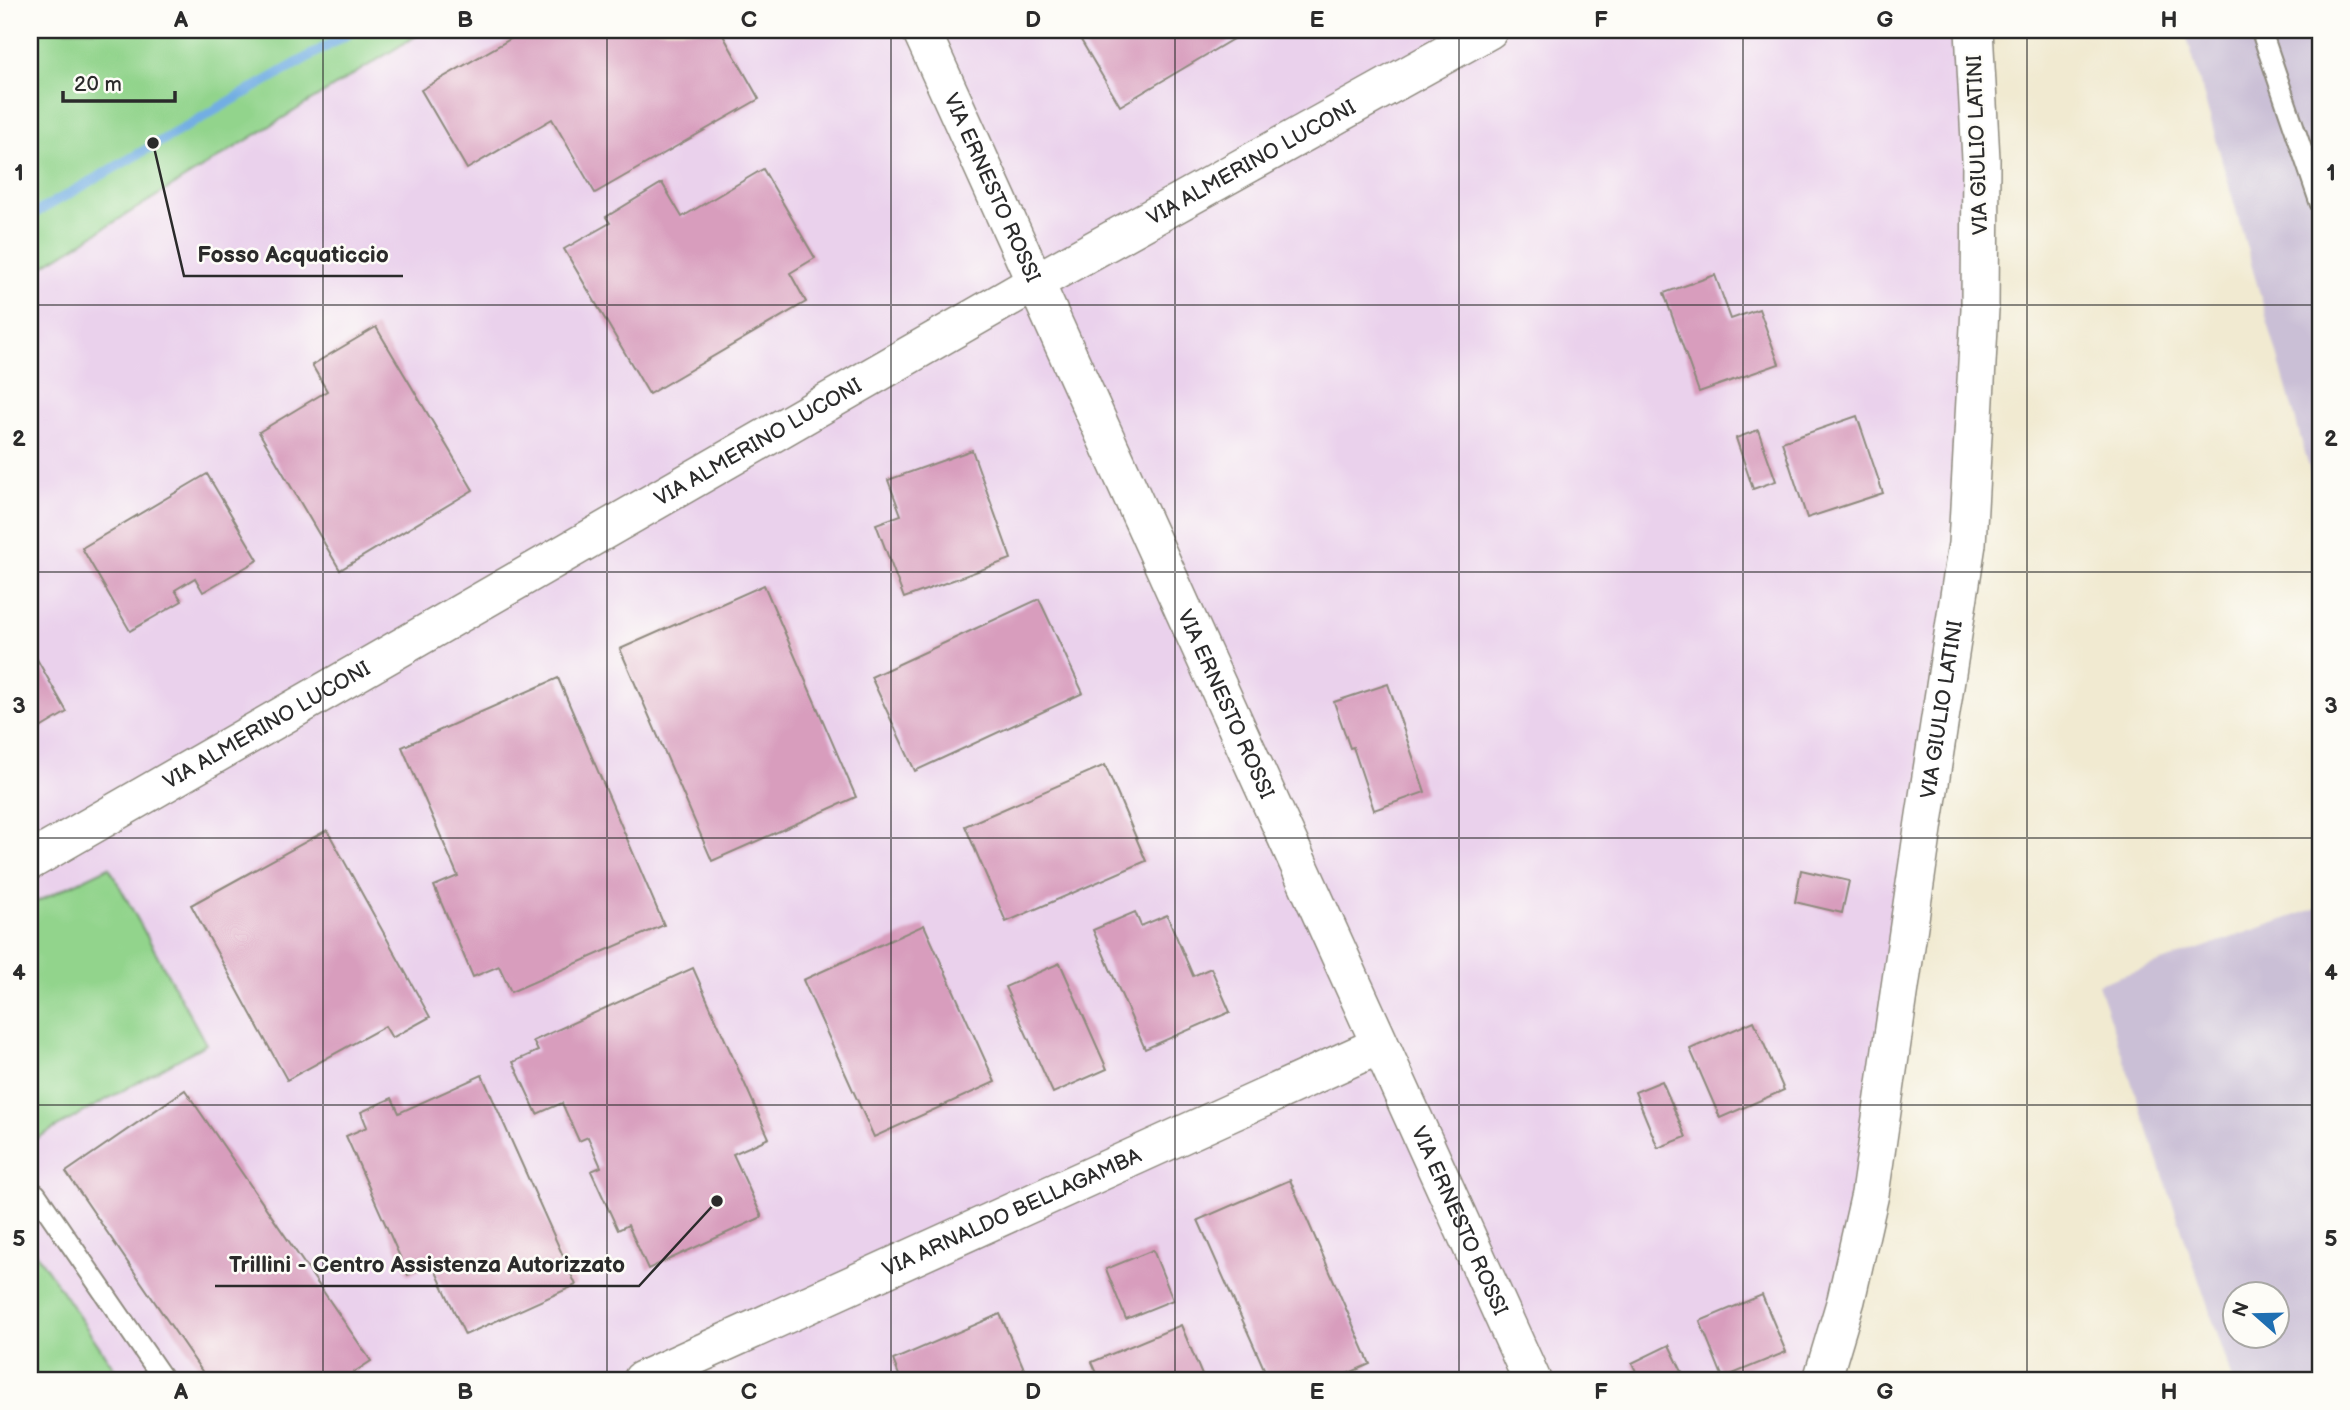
<svg xmlns="http://www.w3.org/2000/svg" width="2350" height="1410" viewBox="0 0 2350 1410" font-family="'Balsamiq Sans',sans-serif">
<style>
.built{fill:#ead1ec}
.industrial{fill:#cabfd6;fill-rule:evenodd}
.green{fill:#92d48c;stroke:#5e805c;stroke-width:2}
.lines{fill:none;stroke-linecap:round;stroke-linejoin:round}
.stream{stroke:#72aee3;stroke-width:10}
.building{fill:#d89dbd}
.lane-casing{stroke:#8e8a7e;stroke-width:23}
.street-casing{stroke:#8e8a7e;stroke-width:40}
.lane{stroke:#fff;stroke-width:19}
.street{stroke:#fff;stroke-width:37}
.grid{fill:none;stroke:#2b2b2b;stroke-width:2;stroke-opacity:0.55}
.labels{text-anchor:middle;stroke-width:5;stroke-linejoin:round;paint-order:stroke}
.street-label{font-size:21px;fill:#2b2b2b;stroke:#fdfcf7}
.leader{fill:none;stroke:#2b2b2b;stroke-width:2.5}
.callout-dot{fill:#2b2b2b;stroke:#fdfcf7;stroke-width:2.5}
.callout-label{font-size:23px;text-anchor:middle;font-weight:bold;fill:#2b2b2b;stroke:#fdfcf7;stroke-width:5;stroke-linejoin:round;paint-order:stroke}
.neatline{fill:none;stroke:#2b2b2b;stroke-width:2.5}
.grid-label{font-size:23px;text-anchor:middle;font-weight:bold;fill:#2b2b2b}
</style>
<rect width="100%" height="100%" fill="#fdfcf7"/>
<filter id="ink" filterUnits="userSpaceOnUse"><feTurbulence type="fractalNoise" baseFrequency=".0143" numOctaves="2"/><feDisplacementMap in="SourceGraphic" scale="14" xChannelSelector="R" yChannelSelector="G"/><feConvolveMatrix kernelMatrix="1 2 1 2 8 2 1 2 1" color-interpolation-filters="sRGB"/></filter>
<filter id="wash" filterUnits="userSpaceOnUse"><feTurbulence type="fractalNoise" baseFrequency=".00686" numOctaves="4" result="noise"/><feDisplacementMap in="SourceGraphic" scale="28" xChannelSelector="R" yChannelSelector="G"/><feGaussianBlur stdDeviation="1.57" result="paint"/><feColorMatrix in="noise" values="0 0 0 0 0 0 0 0 0 0 0 0 0 0 0 0 0 1.4 0 .05"/><feComposite in="paint" operator="in"/></filter>
<g filter="url(#wash)">
<rect width="100%" height="100%" fill="#f1ead1"/>
<polygon class="built" points="423,30 1974,30 1967,544 1822,1380 30,1380 30,274 424,32"/>
<g class="industrial">
<polygon points="2185,30 2320,30 2320,506"/>
<path d="M2320,907v473h-87l-135,-396zM2234,1294h42v42h-42z"/>
</g>
<g class="green">
<polygon points="30,30 423,30 424,31 30,274"/>
<polygon points="109,867 206,1044 30,1142 30,905"/>
<polygon points="30,1244 122,1380 30,1380"/>
</g>
<g class="lines">
<polyline class="stream" points="30,216 355,30"/>
</g>
<g id="blocks">
<g class="building">
<polygon points="526,30 720,30 759,99 595,193 552,119 467,169 421,90"/>
<polygon points="1075,30 1248,30 1120,106"/>
<polygon points="763,169 815,258 790,273 806,302 649,394 564,249 610,223 606,217 662,183 682,217"/>
<polygon points="1715,275 1731,319 1759,309 1779,364 1699,392 1664,293"/>
<polygon points="376,327 473,490 340,570 259,432 327,391 312,365"/>
<polygon points="1857,416 1883,493 1807,518 1782,442"/>
<polygon points="1758,430 1776,481 1753,489 1736,438"/>
<polygon points="972,450 1011,559 904,598 876,524 901,515 888,480"/>
<polygon points="207,474 258,560 203,592 195,578 175,590 182,601 130,631 82,548"/>
<polygon points="764,585 856,797 712,861 620,649"/>
<polygon points="1039,599 1083,693 915,771 871,677"/>
<polygon points="30,647 67,712 30,734"/>
<polygon points="558,678 664,925 511,992 499,966 473,977 434,886 458,876 402,747"/>
<polygon points="1388,684 1425,792 1374,810 1353,747 1350,748 1334,702"/>
<polygon points="1105,765 1146,861 1006,922 965,826"/>
<polygon points="327,830 430,1017 392,1038 385,1026 287,1080 191,905"/>
<polygon points="1801,870 1849,881 1842,913 1795,902"/>
<polygon points="1135,912 1141,926 1167,915 1193,976 1211,968 1230,1012 1145,1049 1093,930"/>
<polygon points="924,925 995,1082 874,1137 803,980"/>
<polygon points="1060,963 1107,1069 1053,1093 1005,987"/>
<polygon points="693,968 769,1138 733,1154 762,1217 648,1269 628,1225 618,1230 591,1171 601,1167 588,1137 579,1141 562,1103 537,1114 513,1062 538,1051 533,1041"/>
<polygon points="1754,1021 1784,1090 1720,1118 1690,1049"/>
<polygon points="482,1075 576,1285 465,1335 432,1263 408,1275 346,1136 367,1127 361,1112 392,1098 399,1113"/>
<polygon points="1662,1081 1686,1137 1658,1148 1635,1092"/>
<polygon points="185,1090 371,1361 342,1380 208,1380 66,1172"/>
<polygon points="1290,1180 1370,1364 1333,1380 1269,1380 1198,1220"/>
<polygon points="1153,1250 1173,1300 1126,1319 1106,1269"/>
<polygon points="1762,1295 1786,1352 1723,1378 1700,1321"/>
<polygon points="1000,1314 1029,1380 901,1380 893,1360"/>
<polygon points="1181,1325 1204,1380 1100,1380 1092,1362"/>
<polygon points="1669,1345 1686,1380 1640,1380 1632,1363"/>
</g>
</g>
</g>
<g filter="url(#ink)">
<use href="#blocks" fill-opacity="0" stroke="#8e8a7e" stroke-width="2"/>
<g class="lines">
<g class="lane-casing">
<g id="lane">
<polyline points="2261,30 2320,203"/>
<polyline points="36,1194 164,1380"/>
</g>
</g>
<g class="street-casing">
<g id="street">
<path id="s1" d="M921,30l611,1350"/>
<path id="s2" d="M30,861l1006,-579 453,-252"/>
<path id="s3" d="M642,1380l738,-335"/>
<path id="s4" d="M1822,1380l24,-80 24,-106 54,-372 43,-278 13,-235 1,-150 -7,-129"/>
</g>
</g>
<use href="#lane" class="lane"/>
<use href="#street" class="street"/>
</g>
</g>
<path class="grid" d="M323,30v1350M607,30v1350M891,30v1350M1175,30v1350M1459,30v1350M1743,30v1350M2027,30v1350M30,305h2290M30,572h2290M30,838h2290M30,1105h2290"/>
<g class="labels">
<g class="street-label">
<text transform="translate(1977 145) rotate(-92)" y="7">VIA GIULIO LATINI</text>
<text dy="7" stroke="none"><textPath href="#s2" startOffset="1407">VIA ALMERINO LUCONI</textPath></text>
<text dy="7" stroke="none"><textPath href="#s1" startOffset="173">VIA ERNESTO ROSSI</textPath></text>
<text dy="7" stroke="none"><textPath href="#s2" startOffset="840">VIA ALMERINO LUCONI</textPath></text>
<text dy="7" stroke="none"><textPath href="#s1" startOffset="740">VIA ERNESTO ROSSI</textPath></text>
<text dy="7" stroke="none"><textPath href="#s4" startOffset="682">VIA GIULIO LATINI</textPath></text>
<text dy="7" stroke="none"><textPath href="#s2" startOffset="273">VIA ALMERINO LUCONI</textPath></text>
<text dy="7" stroke="none"><textPath href="#s3" startOffset="406">VIA ARNALDO BELLAGAMBA</textPath></text>
<text dy="7" stroke="none"><textPath href="#s1" startOffset="1307">VIA ERNESTO ROSSI</textPath></text>
</g>
</g>
<path class="leader" d="M153 143L184 276H403M717 1201L639 1286H215"/>
<g class="callout-dot">
<circle cx="153" cy="143" r="7"/>
<circle cx="717" cy="1201" r="7"/>
</g>
<g class="callout-label">
<text x="293" y="262">Fosso Acquaticcio</text>
<text x="427" y="1272">Trillini - Centro Assistenza Autorizzato</text>
</g>
<rect width="2350" height="1410" fill="none" stroke="#fdfcf7" stroke-width="77"/>
<g transform="translate(2256 1315) rotate(290)"><circle r="33" fill="#fdfcf7" stroke="#a9a8a5" stroke-width="2"/>
<path d="M0-5L12 26L0 18L-12 26Z" fill="#1f6fb2"/>
<text y="-10" font-size="19" font-weight="bold" text-anchor="middle" fill="#2b2b2b">N</text>
</g>
<path d="M63 91v10h112v-10" fill="none" stroke="#2b2b2b" stroke-width="3.5"/>
<text x="74" y="91" font-size="21" fill="#2b2b2b" stroke="#fdfcf7" stroke-width="5" paint-order="stroke">20 m</text>
<rect x="38" y="38" width="2274" height="1334" class="neatline"/>
<g class="grid-label">
<text x="181" y="27">A</text>
<text x="465" y="27">B</text>
<text x="749" y="27">C</text>
<text x="1033" y="27">D</text>
<text x="1317" y="27">E</text>
<text x="1601" y="27">F</text>
<text x="1885" y="27">G</text>
<text x="2169" y="27">H</text>
<text x="19" y="180">1</text>
<text x="2331" y="180">1</text>
<text x="19" y="446">2</text>
<text x="2331" y="446">2</text>
<text x="19" y="713">3</text>
<text x="2331" y="713">3</text>
<text x="19" y="980">4</text>
<text x="2331" y="980">4</text>
<text x="19" y="1246">5</text>
<text x="2331" y="1246">5</text>
<text x="181" y="1399">A</text>
<text x="465" y="1399">B</text>
<text x="749" y="1399">C</text>
<text x="1033" y="1399">D</text>
<text x="1317" y="1399">E</text>
<text x="1601" y="1399">F</text>
<text x="1885" y="1399">G</text>
<text x="2169" y="1399">H</text>
</g>
</svg>
